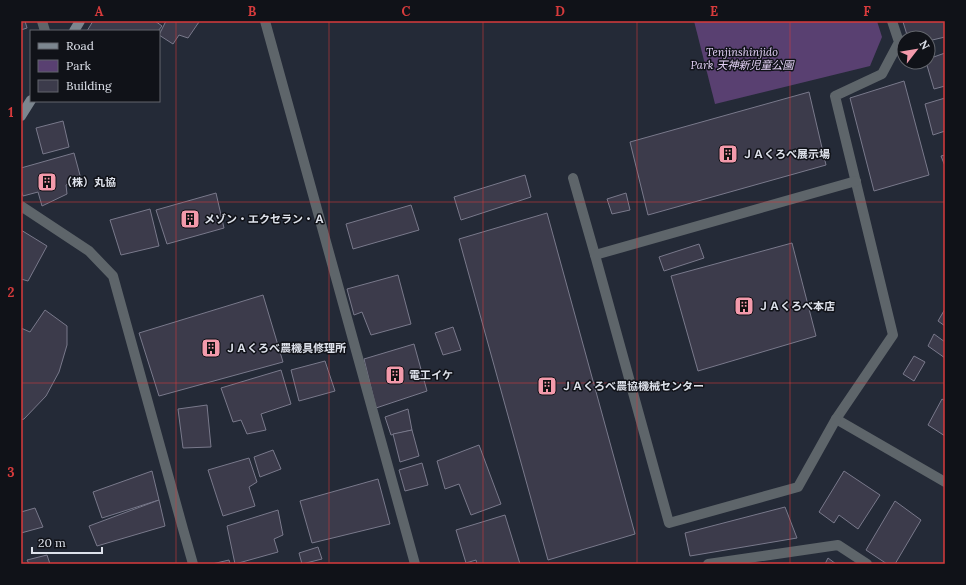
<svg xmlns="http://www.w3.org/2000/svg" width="966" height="585" viewBox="0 0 966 585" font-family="Lora,'Noto Sans JP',serif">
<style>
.green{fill:#594071}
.building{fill:#3c3b4b;stroke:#79798b}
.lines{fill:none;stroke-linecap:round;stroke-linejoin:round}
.minor{stroke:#5e656a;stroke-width:10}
.secondary{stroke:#7c868f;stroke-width:10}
.grid{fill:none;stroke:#d73b3c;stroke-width:1;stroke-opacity:0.55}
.labels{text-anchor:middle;stroke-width:3;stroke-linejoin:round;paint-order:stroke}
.park-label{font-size:11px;font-style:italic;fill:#e2d0f5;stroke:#101218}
.poi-label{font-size:11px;font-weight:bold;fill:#dee2eb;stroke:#101218;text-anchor:start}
.neatline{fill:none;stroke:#d73b3c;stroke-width:1.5}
.grid-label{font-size:13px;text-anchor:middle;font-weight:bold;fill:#d73b3c}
</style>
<rect width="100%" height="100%" fill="#242a37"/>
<polygon class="green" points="694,21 877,21 882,37 870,66 715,104"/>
<g class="building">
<polygon points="21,21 25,21 27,28 21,30"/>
<polygon points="93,21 155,21 162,26 158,31 87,31"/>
<polygon points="166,21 197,21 199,22 188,38 179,35 173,44 159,35"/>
<polygon points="907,21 945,21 945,37 928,41 928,38 908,38 903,22"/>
<polygon points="945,53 945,86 934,89 926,62 928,62 928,59"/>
<polygon points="904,81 929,175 874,191 850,98"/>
<polygon points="809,92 826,165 648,215 630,142"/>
<polygon points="945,98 945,131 933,135 925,104"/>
<polygon points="63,121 69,147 43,154 36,128"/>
<polygon points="74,153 81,179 66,185 67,194 42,206 38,192 23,196 21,189 21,168"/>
<polygon points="945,155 945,166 941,156"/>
<polygon points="525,175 531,197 461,220 454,197"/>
<polygon points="216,193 224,228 167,244 156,210"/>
<polygon points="626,193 630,210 612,214 607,199"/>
<polygon points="411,205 419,230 353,249 346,224"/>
<polygon points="150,209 159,246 121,255 110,220"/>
<polygon points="547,213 635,534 548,560 459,239"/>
<polygon points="21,230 47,246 28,281 21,279"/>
<polygon points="792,243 816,336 698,371 671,276"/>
<polygon points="699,244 704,258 664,271 659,257"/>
<polygon points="398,275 411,324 371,335 362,312 354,315 347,289"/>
<polygon points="263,295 283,362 159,396 139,333"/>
<polygon points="945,309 945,326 938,321"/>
<polygon points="45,310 67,326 67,345 59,372 46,396 24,419 21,420 21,328 30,332"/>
<polygon points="453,327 461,350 443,355 435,333"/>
<polygon points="934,334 945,342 945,358 928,346"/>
<polygon points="414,344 427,391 376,408 364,359"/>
<polygon points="914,356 925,362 914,381 903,374"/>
<polygon points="325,361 335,391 299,401 291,370"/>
<polygon points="281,370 291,404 261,414 266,430 247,434 241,420 233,422 221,388"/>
<polygon points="942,399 945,401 945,436 928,425"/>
<polygon points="207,405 211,447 183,448 178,409"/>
<polygon points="408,409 412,430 391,435 385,417"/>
<polygon points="412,430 419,456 400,462 393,434"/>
<polygon points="479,445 501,504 471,515 459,484 445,489 437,461"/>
<polygon points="273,450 281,469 260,477 254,457"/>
<polygon points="249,458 257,482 249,487 255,506 223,516 208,470"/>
<polygon points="422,463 428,485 405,491 399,470"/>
<polygon points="152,471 159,500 102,518 93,492"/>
<polygon points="844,471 880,495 858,529 839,515 834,523 819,512"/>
<polygon points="378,479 390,524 312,543 300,501"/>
<polygon points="159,500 165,526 97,546 89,526"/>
<polygon points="895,501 921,520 895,564 887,564 866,550"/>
<polygon points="785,507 797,538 690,556 685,533"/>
<polygon points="35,508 43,527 21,533 21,512"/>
<polygon points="278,510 283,535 274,539 278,552 235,564 227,526"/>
<polygon points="505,515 520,564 477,564 476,560 466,563 456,530"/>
<polygon points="318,547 322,559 302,564 299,553"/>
<polygon points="47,555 50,564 29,564 27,560"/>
<polygon points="828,558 836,564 825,564"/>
<polygon points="229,560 230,564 212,564"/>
</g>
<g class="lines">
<g class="minor">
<polyline points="42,21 45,31"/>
<polyline points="265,21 415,564"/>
<polyline points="892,21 899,42 882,74 835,96 893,335 836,419 945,482"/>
<polyline points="573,178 595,255"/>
<polyline points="21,206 89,251 113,276 183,529 193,564"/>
<polyline points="836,419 798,487 669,523 595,255 856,181"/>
<polyline points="708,564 838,545 867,564"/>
</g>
<g class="secondary">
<polyline points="74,31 80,21"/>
<polyline points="21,116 31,100"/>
</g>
</g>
<path class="grid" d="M176,21v543M329,21v543M483,21v543M637,21v543M790,21v543M21,202h924M21,383h924"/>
<defs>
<g id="building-square" transform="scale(1)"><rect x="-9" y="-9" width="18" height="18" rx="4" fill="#f39aab" stroke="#101218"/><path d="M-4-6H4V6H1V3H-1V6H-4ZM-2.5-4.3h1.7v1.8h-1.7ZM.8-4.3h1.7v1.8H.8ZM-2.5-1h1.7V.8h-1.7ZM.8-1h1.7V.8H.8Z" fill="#111"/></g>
</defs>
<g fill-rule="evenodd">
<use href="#building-square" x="728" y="154"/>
<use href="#building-square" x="47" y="182"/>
<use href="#building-square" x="190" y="219"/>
<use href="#building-square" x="744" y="306"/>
<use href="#building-square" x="211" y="348"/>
<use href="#building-square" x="395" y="375"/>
<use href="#building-square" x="547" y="386"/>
</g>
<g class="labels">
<g class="park-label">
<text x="742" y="56">Tenjinshinjido<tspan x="742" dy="13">Park 天神新児童公園</tspan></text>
</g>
<g class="poi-label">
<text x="742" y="158">ＪＡくろべ展示場</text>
<text x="61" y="186">（株）丸協</text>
<text x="204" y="223">メゾン・エクセラン・Ａ</text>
<text x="758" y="310">ＪＡくろべ本店</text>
<text x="225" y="352">ＪＡくろべ農機具修理所</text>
<text x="409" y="379">電工イケ</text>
<text x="561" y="390">ＪＡくろべ農協機械センター</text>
</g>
</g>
<rect width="966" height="585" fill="none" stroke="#101218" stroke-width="44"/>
<rect x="30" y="30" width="130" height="72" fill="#101218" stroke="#62656c"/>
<rect x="38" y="43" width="20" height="6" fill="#7c868f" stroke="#62656c"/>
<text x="66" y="50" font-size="12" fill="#dee2eb">Road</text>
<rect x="38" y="60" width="20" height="12" fill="#594071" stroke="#62656c"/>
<text x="66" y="70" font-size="12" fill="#dee2eb">Park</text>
<rect x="38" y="80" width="20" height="12" fill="#3c3b4b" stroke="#62656c"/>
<text x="66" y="90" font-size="12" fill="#dee2eb">Building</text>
<g transform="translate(916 50) rotate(59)"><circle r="19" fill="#101218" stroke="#62656c"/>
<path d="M0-3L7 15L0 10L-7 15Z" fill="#f39aab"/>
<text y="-6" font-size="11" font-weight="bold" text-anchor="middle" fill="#dee2eb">N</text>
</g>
<path d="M32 547v6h70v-6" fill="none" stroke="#dee2eb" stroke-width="2"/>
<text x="38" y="547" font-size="12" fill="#dee2eb" stroke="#101218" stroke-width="3" paint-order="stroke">20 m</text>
<rect x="22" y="22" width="922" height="541" class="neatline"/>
<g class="grid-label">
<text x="99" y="16">A</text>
<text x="252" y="16">B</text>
<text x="406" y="16">C</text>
<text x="560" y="16">D</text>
<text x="714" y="16">E</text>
<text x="867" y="16">F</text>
<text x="11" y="117">1</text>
<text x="11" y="297">2</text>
<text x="11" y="477">3</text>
</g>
</svg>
